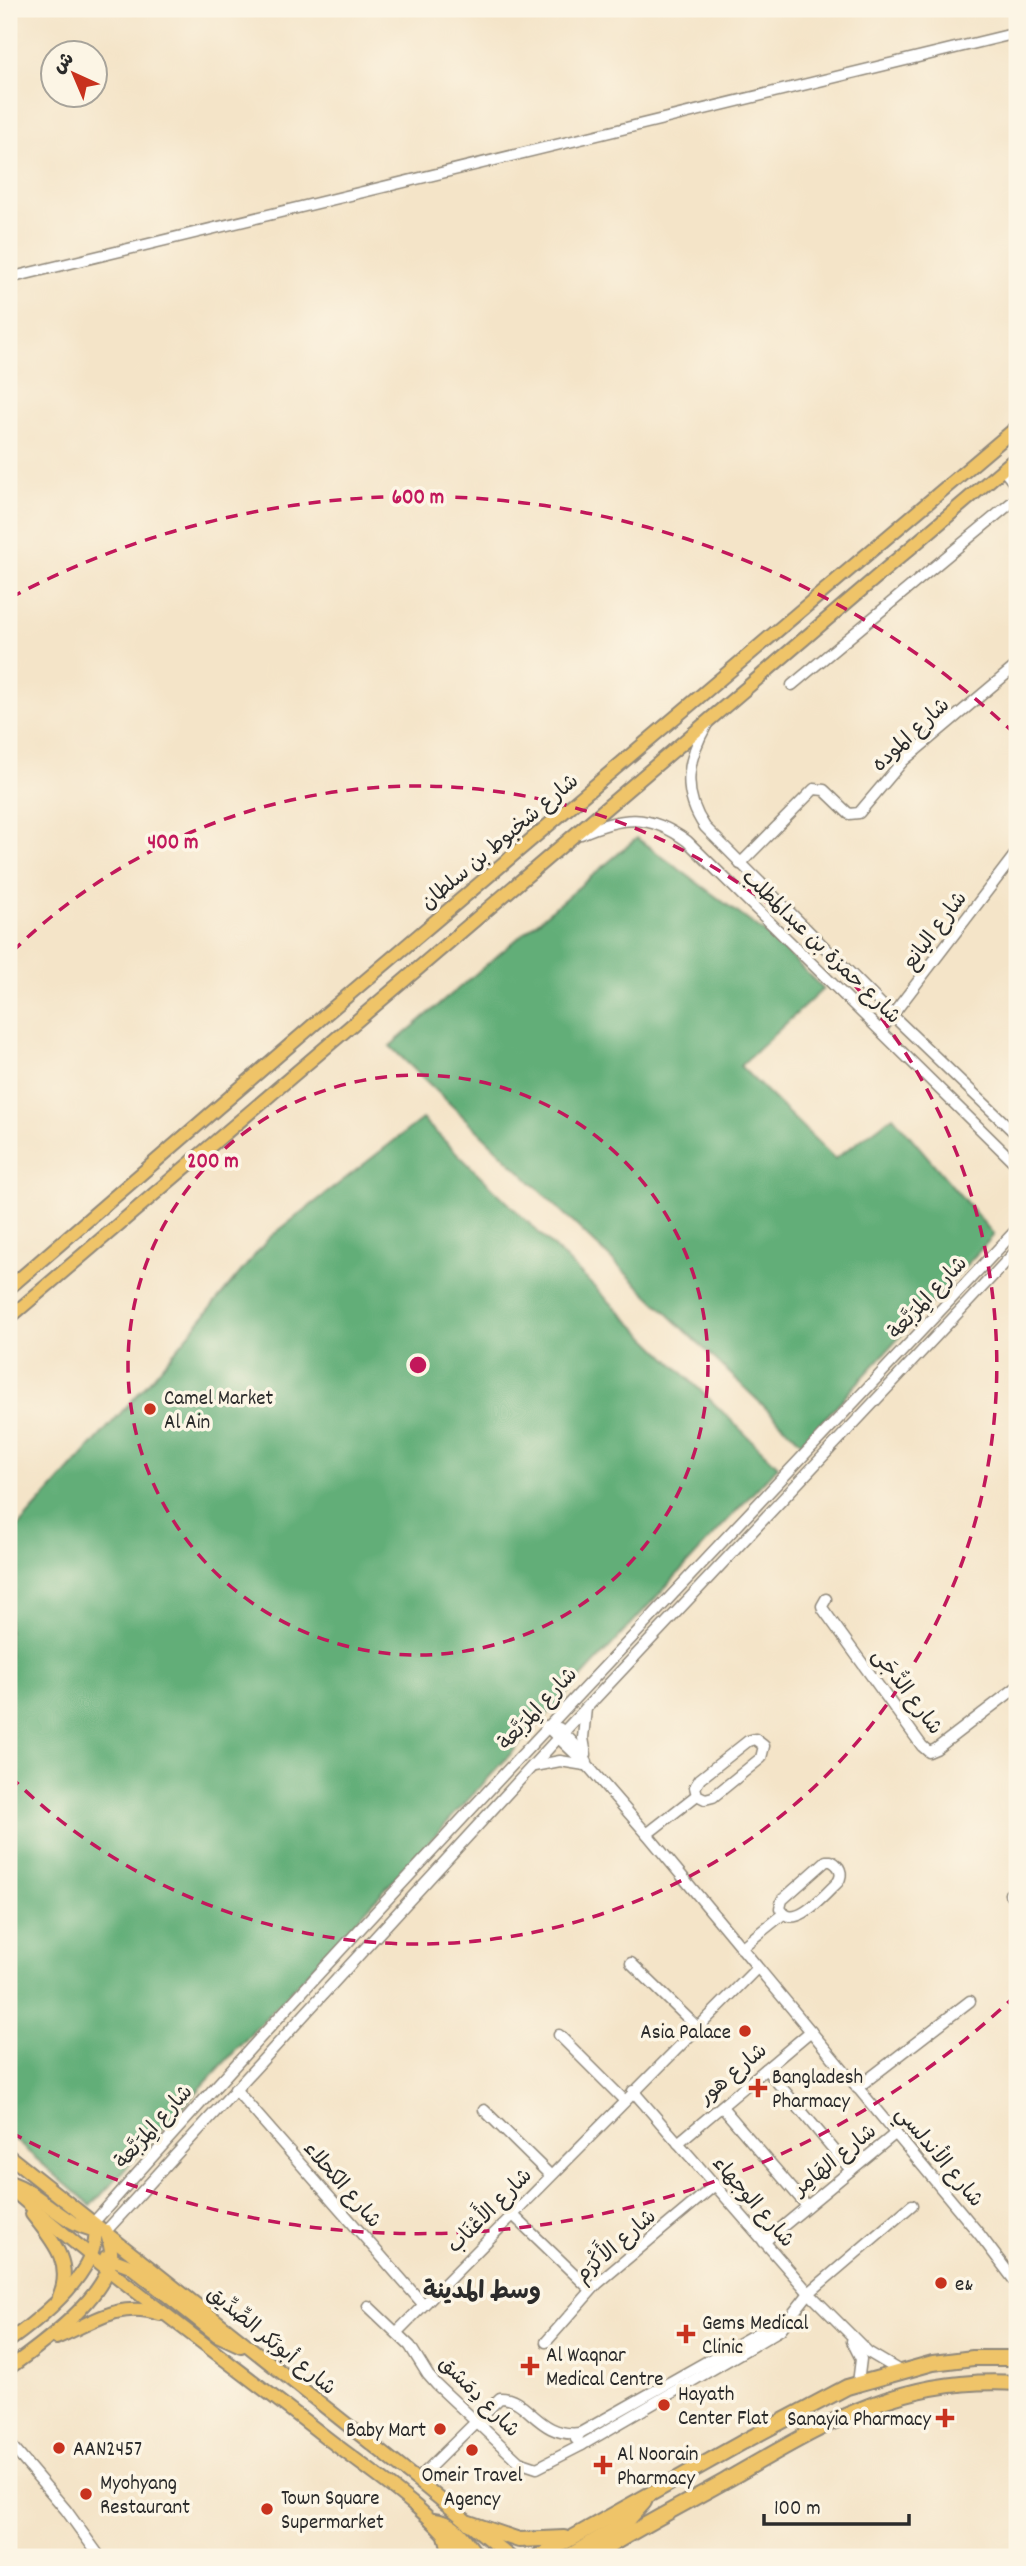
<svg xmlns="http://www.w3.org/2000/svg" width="1026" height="2566" viewBox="0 0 1026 2566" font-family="Dekko,'Playpen Sans Arabic',sans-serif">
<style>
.forest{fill:#62ae78;stroke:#466c52;stroke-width:2}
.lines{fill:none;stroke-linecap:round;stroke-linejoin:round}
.minor-casing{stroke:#90887a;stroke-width:13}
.major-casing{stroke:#90887a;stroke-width:16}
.highway-casing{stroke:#90887a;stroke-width:18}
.minor{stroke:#fff;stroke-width:10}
.major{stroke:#efc469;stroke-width:12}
.highway{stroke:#efc469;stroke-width:14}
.ring{fill:none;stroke:#c2185b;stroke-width:3.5;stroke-dasharray:12 9}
.poi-dot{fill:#c8321e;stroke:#fcf5e5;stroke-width:2.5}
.labels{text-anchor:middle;stroke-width:7;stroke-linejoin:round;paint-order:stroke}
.street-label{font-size:21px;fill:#2b2b2b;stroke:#fcf5e5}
.poi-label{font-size:21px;fill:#2b2b2b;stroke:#fcf5e5;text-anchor:start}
.quarter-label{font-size:24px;font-weight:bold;fill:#2b2b2b;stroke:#fcf5e5}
.centre{fill:#c2185b;stroke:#fcf5e5;stroke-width:3.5}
.ring-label{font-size:21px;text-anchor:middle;font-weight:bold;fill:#c2185b;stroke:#fcf5e5;stroke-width:7;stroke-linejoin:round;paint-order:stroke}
</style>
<rect width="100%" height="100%" fill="#fcf5e5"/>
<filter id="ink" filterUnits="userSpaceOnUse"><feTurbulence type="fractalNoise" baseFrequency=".0143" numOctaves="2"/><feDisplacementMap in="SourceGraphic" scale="14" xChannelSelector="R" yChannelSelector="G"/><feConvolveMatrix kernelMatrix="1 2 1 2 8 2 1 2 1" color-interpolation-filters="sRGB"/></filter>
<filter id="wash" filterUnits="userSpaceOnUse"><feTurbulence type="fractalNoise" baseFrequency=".00686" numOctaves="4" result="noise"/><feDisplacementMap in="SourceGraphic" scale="28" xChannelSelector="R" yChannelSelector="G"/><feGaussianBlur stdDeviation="1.57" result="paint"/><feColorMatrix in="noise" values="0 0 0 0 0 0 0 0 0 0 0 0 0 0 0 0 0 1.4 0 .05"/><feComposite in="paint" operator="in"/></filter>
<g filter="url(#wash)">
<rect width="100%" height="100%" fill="#f4e4c8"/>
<g class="forest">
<polygon points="637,838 773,939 823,989 740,1066 835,1159 893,1116 994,1235 802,1443 390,1046"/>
<polygon points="422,1119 778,1466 91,2206 9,2135 9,1537 155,1375 269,1238"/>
</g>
</g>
<g filter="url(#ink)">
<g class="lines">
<g class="minor-casing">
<g id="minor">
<polyline points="9,278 1017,33"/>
<polyline points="1003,469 1017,487"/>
<polyline points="792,685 1017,498"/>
<path d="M707,724c-20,35 -26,68 -2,103l188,189 124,119"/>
<path d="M581,834c41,-18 68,-21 106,7l330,324"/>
<polyline points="740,864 814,789 824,790 849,814 859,813 903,761 1017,665"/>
<polyline points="881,1030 1017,852"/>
<polyline points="826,1599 822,1606 823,1609 922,1746 929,1752 936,1749 1017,1687"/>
<polyline points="546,1726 588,1766 647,1834 980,2235 1017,2284"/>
<polyline points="559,1728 579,1749 587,1762"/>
<polygon points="755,1739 764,1746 761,1758 713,1797 705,1799 697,1795 695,1787 700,1779 748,1741"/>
<polyline points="586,1755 583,1738 586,1708"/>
<polyline points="534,1766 560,1761 585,1765"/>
<polyline points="647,1834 697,1795"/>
<path d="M826,1861h5c8,4 13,12 7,21 -12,11 -45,52 -58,26l2,-8z"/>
<polyline points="1010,1894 1017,1889"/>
<polyline points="741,1948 783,1914"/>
<polyline points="631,1963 697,2027"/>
<polyline points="559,2035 624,2100"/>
<polyline points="766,2069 851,2170"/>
<polyline points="857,2088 970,2001"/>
<polyline points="235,2089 423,2304"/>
<polyline points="633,2091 809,2293 868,2352 900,2371"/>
<polyline points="722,2107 807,2206"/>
<polyline points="484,2110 550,2175"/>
<polyline points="678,2143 811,2031"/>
<polyline points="512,2214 591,2290"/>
<path d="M94,2222c301,-338 614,-664 923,-993"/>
<polyline points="106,2231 558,1738 1017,1250"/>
<polyline points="764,2242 896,2133"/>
<polyline points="368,2306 410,2346 428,2375 436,2384 519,2462 537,2468 582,2445 780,2330 809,2293 912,2205"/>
<polyline points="397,2332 757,1968"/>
<polyline points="852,2341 861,2359 858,2383"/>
<polyline points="546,2342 597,2284 715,2185"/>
<polyline points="9,2443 66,2510 100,2557"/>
<polyline points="582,2445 576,2439 580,2433 777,2322 790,2318"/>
<path d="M417,2480l83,-82c29,-1 37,40 80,35"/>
</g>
</g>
<g class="major-casing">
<g id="major">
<polyline points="9,1288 326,1014 1017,427"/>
<polyline points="9,1318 1017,457"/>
<polyline points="9,2156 417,2480 510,2557"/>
<path d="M9,2182c35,11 59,51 97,49 3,9 6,18 5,27 -5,40 -71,88 -102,110"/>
<path d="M9,2187c100,88 209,166 314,248 48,38 105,72 140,122"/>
<path d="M32,2214c20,26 42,49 27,83"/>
<polyline points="106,2257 130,2266 217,2335 241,2346"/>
<path d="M56,2338c37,-15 62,-38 104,-24"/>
<path d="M9,2341c32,-23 93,-71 86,-116"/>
</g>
</g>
<g class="highway-casing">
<g id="highway">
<path d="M434,2521c22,2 31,20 43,36"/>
<polyline points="469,2523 519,2540 564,2538"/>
<polyline points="445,2532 452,2557"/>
<polyline points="538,2557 743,2442 847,2387 933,2363 973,2358 1017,2358"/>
<polyline points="568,2557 625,2523 644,2502"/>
<path d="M591,2557c43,-27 89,-51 134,-76 98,-56 175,-106 292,-98"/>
</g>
</g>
<use href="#minor" class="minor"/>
<use href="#major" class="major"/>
<use href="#highway" class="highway"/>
</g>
</g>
<g class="ring">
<circle cx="418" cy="1365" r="290"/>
<path d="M12 952A579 579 0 1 1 12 1778"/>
<path d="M1016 1995A869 869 0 0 1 10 2132M10 598A869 869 0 0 1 1016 735"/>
</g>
<g class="poi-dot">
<circle cx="150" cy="1409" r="7"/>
<circle cx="745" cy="2031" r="7"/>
<path d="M754.5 2077.5h7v7h7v7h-7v7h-7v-7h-7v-7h7z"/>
<circle cx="941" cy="2283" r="7"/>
<path d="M682.5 2323.5h7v7h7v7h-7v7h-7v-7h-7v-7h7z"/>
<path d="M526.5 2355.5h7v7h7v7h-7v7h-7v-7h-7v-7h7z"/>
<circle cx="664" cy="2405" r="7"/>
<path d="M941.5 2407.5h7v7h7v7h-7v7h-7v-7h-7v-7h7z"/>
<circle cx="440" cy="2429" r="7"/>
<circle cx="59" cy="2448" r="7"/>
<circle cx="472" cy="2450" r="7"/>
<path d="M599.5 2454.5h7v7h7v7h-7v7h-7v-7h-7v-7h7z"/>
<circle cx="86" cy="2494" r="7"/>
<circle cx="267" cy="2509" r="7"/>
</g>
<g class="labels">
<g class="street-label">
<text transform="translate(910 734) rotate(-43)" y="7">شارع الموده</text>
<text transform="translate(499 841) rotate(-40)" y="7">شارع شخبوط بن سلطان</text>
<text transform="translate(934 930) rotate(-53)" y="7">شارع اليانع</text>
<text transform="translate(822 946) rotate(44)" y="7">شارع حمزة بن عبدالمطلب</text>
<text transform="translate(927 1297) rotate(-47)" y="7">شارع المِرَبَّعة</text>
<text transform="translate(908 1691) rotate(53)" y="7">شارع الدُّجَى</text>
<text transform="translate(537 1708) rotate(-47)" y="7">شارع المِرَبَّعة</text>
<text transform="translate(732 2073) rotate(-40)" y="7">شارع هور</text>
<text transform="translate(153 2126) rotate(-48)" y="7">شارع المِرَبَّعة</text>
<text transform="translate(940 2156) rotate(50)" y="7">شارع الأندلسي</text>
<text transform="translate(834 2159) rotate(-39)" y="7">شارع الهَامِر</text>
<text transform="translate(343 2184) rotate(49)" y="7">شارع الكحلاء</text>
<text transform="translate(754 2201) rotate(49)" y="7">شارع الوجهاء</text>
<text transform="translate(489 2210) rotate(-45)" y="7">شارع الأَعْنَاب</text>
<text transform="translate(615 2245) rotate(-41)" y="7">شارع الأَكْرَم</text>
<text transform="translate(272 2340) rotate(39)" y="7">شارع أبوبَكر الصِّدِّيق</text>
<text transform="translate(480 2396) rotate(45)" y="7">شارع دِمَشق</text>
</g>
<g class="poi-label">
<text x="164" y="1404">Camel Market<tspan x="164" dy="24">Al Ain</tspan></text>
<text x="731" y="2038" text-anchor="end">Asia Palace</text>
<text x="772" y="2083">Bangladesh<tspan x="772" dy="24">Pharmacy</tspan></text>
<text x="955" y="2290">e&amp;</text>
<text x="702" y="2329">Gems Medical<tspan x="702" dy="24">Clinic</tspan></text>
<text x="546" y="2361">Al Waqnar<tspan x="546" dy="24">Medical Centre</tspan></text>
<text x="678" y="2400">Hayath<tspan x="678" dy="24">Center Flat</tspan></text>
<text x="931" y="2425" text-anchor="end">Sanayia Pharmacy</text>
<text x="426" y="2436" text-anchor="end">Baby Mart</text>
<text x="73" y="2455">AAN2457</text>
<text x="617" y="2460">Al Noorain<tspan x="617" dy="24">Pharmacy</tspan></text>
<text x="472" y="2481" text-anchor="middle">Omeir Travel<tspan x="472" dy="24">Agency</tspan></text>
<text x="100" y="2489">Myohyang<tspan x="100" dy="24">Restaurant</tspan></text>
<text x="281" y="2504">Town Square<tspan x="281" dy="24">Supermarket</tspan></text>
</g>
<g class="quarter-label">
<text x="482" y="2298">وسط المدينة</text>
</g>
</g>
<circle cx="418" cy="1365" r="10" class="centre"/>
<g class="ring-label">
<text x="418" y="503">600 m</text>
<text x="173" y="848">400 m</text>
<text x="213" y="1167">200 m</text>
</g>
<rect width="1026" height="2566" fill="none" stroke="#fcf5e5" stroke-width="35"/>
<g transform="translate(74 74) rotate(316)"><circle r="33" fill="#fcf5e5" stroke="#a8a49b" stroke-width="2"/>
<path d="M0-5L12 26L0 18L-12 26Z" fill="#c8321e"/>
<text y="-10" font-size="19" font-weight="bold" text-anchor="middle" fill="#2b2b2b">ش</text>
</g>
<path d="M764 2514v10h145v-10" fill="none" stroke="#2b2b2b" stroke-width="3.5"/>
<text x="774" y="2514" font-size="21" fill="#2b2b2b" stroke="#fcf5e5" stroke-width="5" paint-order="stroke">100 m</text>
</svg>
